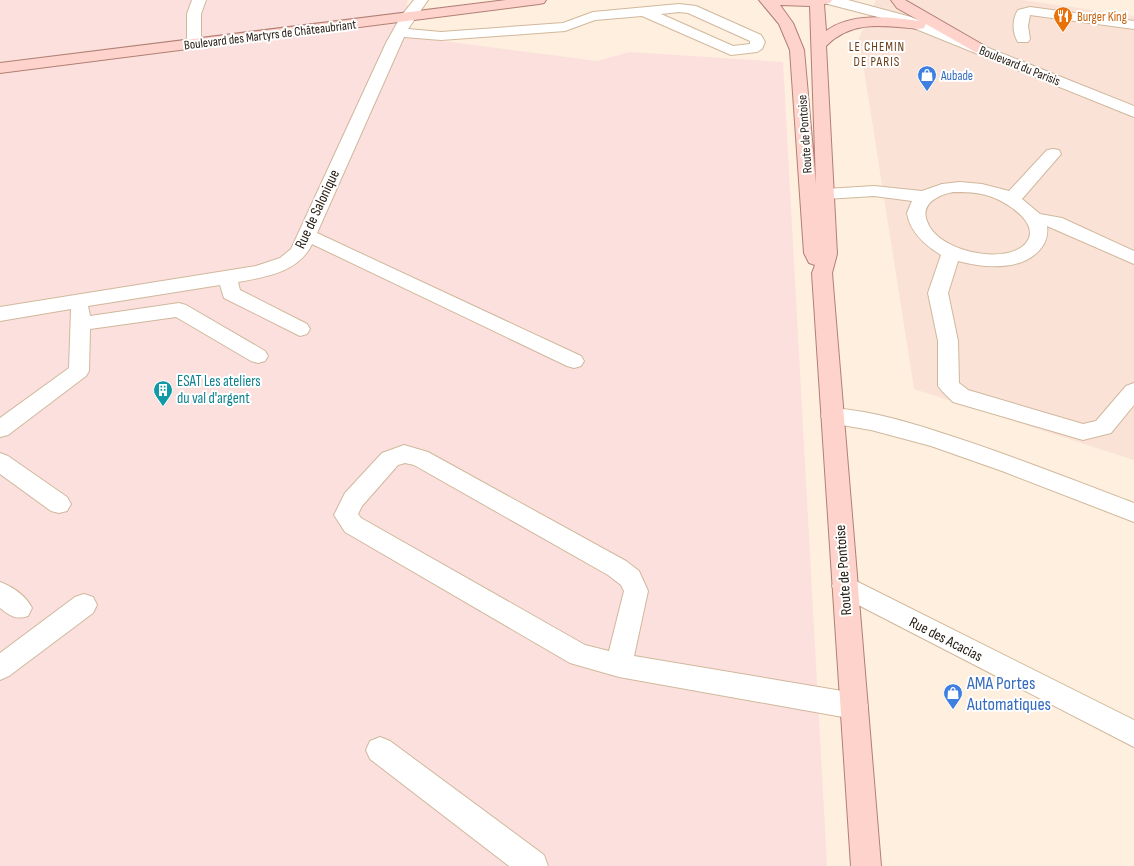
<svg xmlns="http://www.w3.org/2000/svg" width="1134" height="866" viewBox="0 0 1134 866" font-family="'Sofia Sans Condensed',sans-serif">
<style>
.commercial{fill:#fae2d7}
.industrial{fill:#fbe0dd}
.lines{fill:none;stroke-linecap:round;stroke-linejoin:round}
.minor-casing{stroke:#d0b89c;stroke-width:2}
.major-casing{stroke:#b17f73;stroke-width:2}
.minor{fill:#fff;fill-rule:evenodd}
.major{fill:#fed3cb;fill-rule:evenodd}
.labels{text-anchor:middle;stroke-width:4;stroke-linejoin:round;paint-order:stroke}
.far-food-label{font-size:13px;fill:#c56008;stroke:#fff;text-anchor:start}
.far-street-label{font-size:13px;fill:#231a10;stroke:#fff}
.far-neighbourhood-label{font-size:13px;letter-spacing:1px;fill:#673b15;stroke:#fff}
.far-shop-label{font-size:13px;fill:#366cbe;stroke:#fff;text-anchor:start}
.street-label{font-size:15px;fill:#231a10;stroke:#fff}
.culture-label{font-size:15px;fill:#0d838f;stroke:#fff;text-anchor:start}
.near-shop-label{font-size:18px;fill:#366cbe;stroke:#fff;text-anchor:start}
</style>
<rect width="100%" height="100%" fill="#feefde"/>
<polygon class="commercial" points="876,0 1022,0 1134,16 1134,460 914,389 859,38"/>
<polygon class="industrial" points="0,0 408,0 407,3 412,37 597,61 630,52 783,62 827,866 0,866"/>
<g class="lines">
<g class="minor-casing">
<g id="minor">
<polygon points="192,0 206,0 201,14 201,43 199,46 189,46 187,43 187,14"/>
<path d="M414,0h14l-20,29 33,3 122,-9 30,-11 86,-8 17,2 65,29 4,7 -3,7 -5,3 -26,3 -89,-39 -47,4 -30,11 -124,9 -37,-3 -87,196 264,123 3,5 -3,5 -7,2 -7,-2 -255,-122c-13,28 -46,33 -74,38l2,8 67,34 3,5 -3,5 -7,2 -76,-38 -4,-13 -132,21 2,10 89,-13 7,2 79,46 3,5 -3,5 -7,2 -7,-2 -75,-44 -86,12 -1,42 -3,5 -78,59 -8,2v-19l69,-50 2,-59 -71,12v-14l256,-41 24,-8 11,-9 95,-206 15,-27zM679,12l9,1 62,28v3l-17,2 -72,-32z"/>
<polygon points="822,0 848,0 911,17 1134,106 1134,117 901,23 824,3"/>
<path d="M1030,7l104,14v8l-104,-14 -2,11 2,13 -2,3h-10c-6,-9 -6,-23 0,-32z"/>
<path d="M1053,149l6,1 2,4 -39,45 18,15 22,4 72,33v13l-87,-38c1,8 0,14 -5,21 -18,25 -58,21 -84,14l-10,32 10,48 1,42 9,7 115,34 13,-3 30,-35 8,-3v22l-23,28 -28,7 -130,-38 -11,-11 -4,-5v-45l-10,-48 13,-38c-16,-10 -31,-23 -34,-42l5,-12 -38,-5 -48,3 -6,-1 -3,-4 3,-4 6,-1 48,-3 48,5 20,-7 18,-2 22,2 27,7 38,-41zM953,192c12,0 25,0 36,4 17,5 57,30 34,50 -23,19 -87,4 -96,-25 -7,-18 12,-26 26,-29z"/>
<path d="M832,408c41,3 80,15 119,28 62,20 122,44 183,67v19l-132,-51 -71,-25 -60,-16 -47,-8 -3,-6 3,-6z"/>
<path d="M404,445l24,7 198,109 13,10 9,20 -14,65 220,37 10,4 4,9 -4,9 -10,4 -235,-42 -49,-14 -225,-131 -11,-17 11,-22 37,-40zM405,463l9,2 194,110 13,10 3,6 -15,60 -24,-6 -224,-127 -3,-4 4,-8 36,-41z"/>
<polygon points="0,453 8,456 67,497 71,504 67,511 59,513 51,511 0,474"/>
<polygon points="844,575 1134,720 1134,747 835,593 832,586 835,579"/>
<path d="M0,582c13,5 26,14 32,26l-4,8c-12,4 -18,0 -28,-8z"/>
<polygon points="84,594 93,597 97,605 93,613 9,676 0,680 0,653 75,597"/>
<polygon points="380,737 390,741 544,855 548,866 509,866 370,759 366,750 370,741"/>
</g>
</g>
<g class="major-casing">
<g id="major">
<polygon points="506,0 546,0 544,3 539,4 0,73 0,63"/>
<path d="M759,0h73l-2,3 -6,1 2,27c26,-19 63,-14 94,-10l-23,-13 -6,-8h14l80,46 2,3 -2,3h-10l-49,-28 -2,4 -5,1c-35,-3 -66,-10 -93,17l11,208 -5,19 49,593h-30l-39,-593 3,-8 -6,-2 -5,-10 -14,-203 -11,-26zM780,5l30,1 6,178 -12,-134 -11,-27z"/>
</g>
</g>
<use href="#minor" class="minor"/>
<use href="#major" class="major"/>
</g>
<defs>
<g id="restaurant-pin" transform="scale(1)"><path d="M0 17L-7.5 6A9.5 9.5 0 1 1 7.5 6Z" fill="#e8710a" stroke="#fff"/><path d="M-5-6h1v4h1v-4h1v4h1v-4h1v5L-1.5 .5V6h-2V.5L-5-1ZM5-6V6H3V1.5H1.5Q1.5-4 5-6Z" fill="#fff"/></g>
<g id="shop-pin" transform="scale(1)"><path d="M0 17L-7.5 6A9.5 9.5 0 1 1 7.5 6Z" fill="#3f7fe0" stroke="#fff"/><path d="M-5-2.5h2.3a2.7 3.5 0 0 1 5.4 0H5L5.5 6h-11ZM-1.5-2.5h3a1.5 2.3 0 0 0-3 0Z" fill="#fff"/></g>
<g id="building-pin" transform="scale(1)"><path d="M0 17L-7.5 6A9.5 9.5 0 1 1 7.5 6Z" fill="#0f9aa8" stroke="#fff"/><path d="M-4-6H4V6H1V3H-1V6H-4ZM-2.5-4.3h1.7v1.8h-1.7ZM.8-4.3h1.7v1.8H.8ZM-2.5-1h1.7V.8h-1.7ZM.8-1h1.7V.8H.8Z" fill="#fff"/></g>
</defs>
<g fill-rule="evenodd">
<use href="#restaurant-pin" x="1063" y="16"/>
<use href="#shop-pin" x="927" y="75"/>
<use href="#building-pin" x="163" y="390"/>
<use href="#shop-pin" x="953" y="693"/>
</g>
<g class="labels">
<g class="far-food-label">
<text x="1077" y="21">Burger King</text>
</g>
<g class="far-street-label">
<text transform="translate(270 34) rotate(-7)" y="5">Boulevard des Martyrs de Châteaubriant</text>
<text transform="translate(1020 65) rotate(22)" y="5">Boulevard du Parisis</text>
<text transform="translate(804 134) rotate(-94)" y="5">Route de Pontoise</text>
</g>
<g class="far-neighbourhood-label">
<text x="877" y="51">LE CHEMIN<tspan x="877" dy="15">DE PARIS</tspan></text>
</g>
<g class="far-shop-label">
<text x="941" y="80">Aubade</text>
</g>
<g class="street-label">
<text transform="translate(317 209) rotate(-65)" y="5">Rue de Salonique</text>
<text transform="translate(843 570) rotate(-94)" y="5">Route de Pontoise</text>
<text transform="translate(946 639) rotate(27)" y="5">Rue des Acacias</text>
</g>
<g class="culture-label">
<text x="177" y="386">ESAT Les ateliers<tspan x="177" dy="17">du val d'argent</tspan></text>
</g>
<g class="near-shop-label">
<text x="967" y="689">AMA Portes<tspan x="967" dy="21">Automatiques</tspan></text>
</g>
</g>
</svg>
